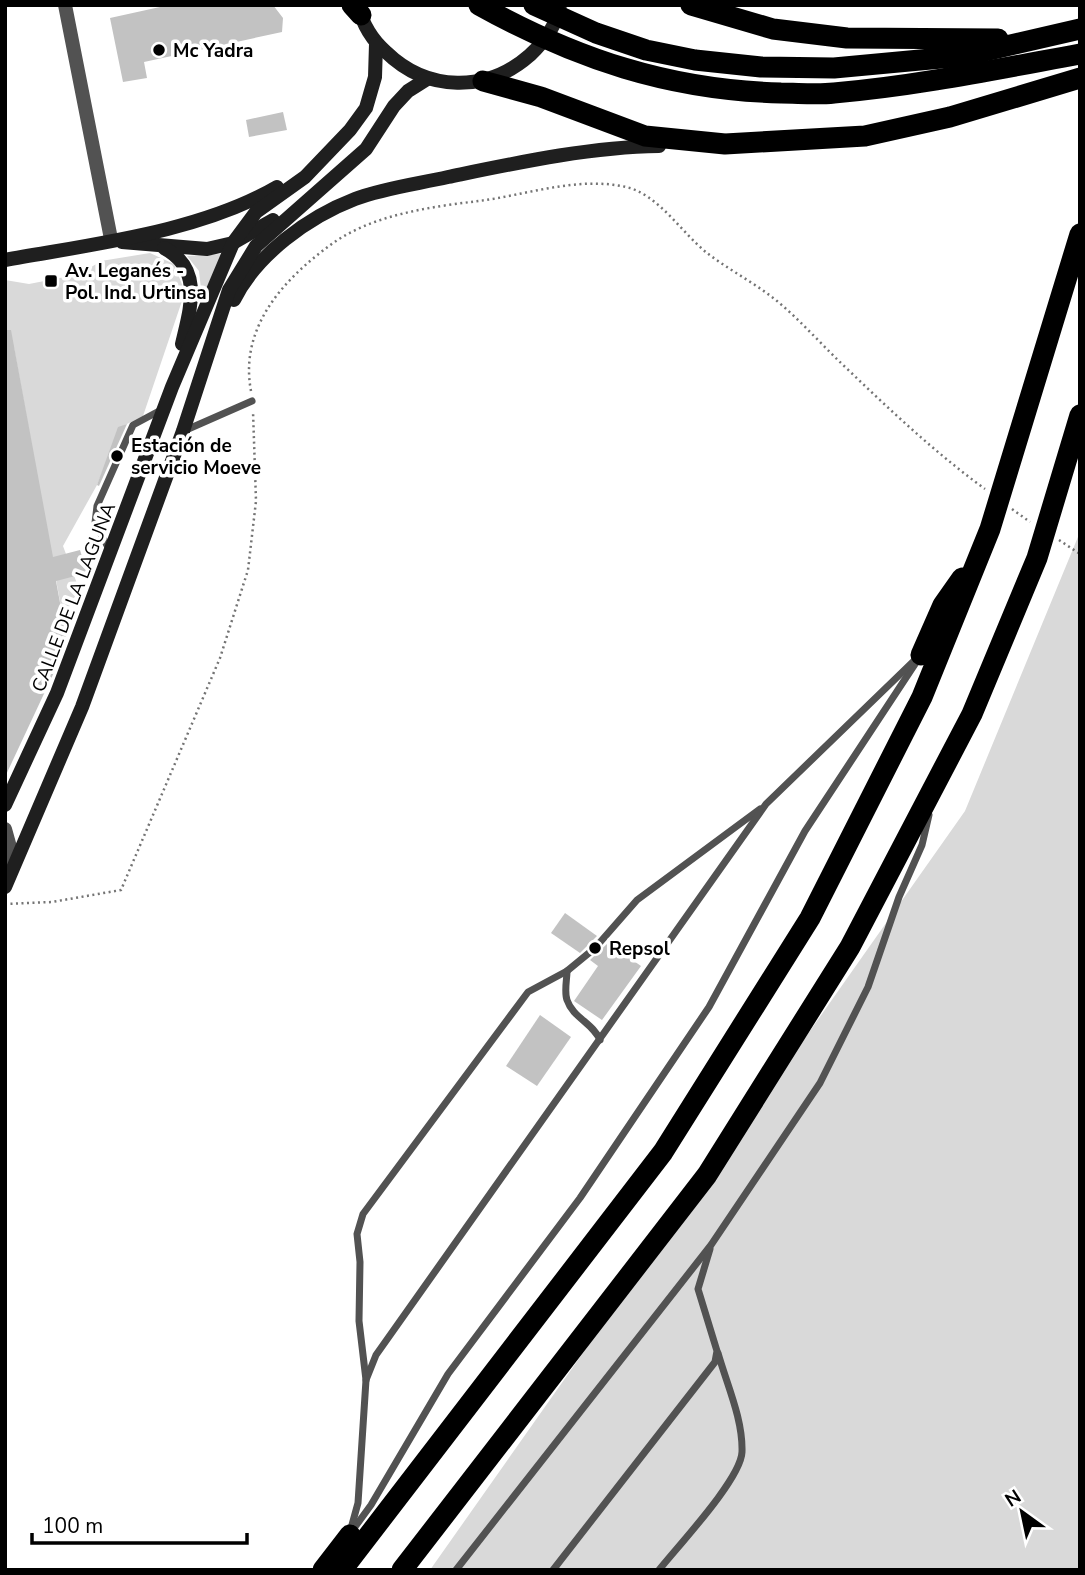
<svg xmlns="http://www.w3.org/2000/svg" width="1085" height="1575" viewBox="0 0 1085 1575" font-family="'Nunito Sans',sans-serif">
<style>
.green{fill:#d9d9d9}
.building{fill:#c2c2c2}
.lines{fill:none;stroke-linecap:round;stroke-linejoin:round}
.path{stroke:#747474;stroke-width:2.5;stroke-dasharray:2 3.5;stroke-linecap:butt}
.lane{stroke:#525252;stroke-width:7}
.street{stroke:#525252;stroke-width:14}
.secondary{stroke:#1f1f1f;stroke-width:14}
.highway{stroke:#000;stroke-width:21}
.poi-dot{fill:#000;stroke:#fff;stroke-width:2.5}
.labels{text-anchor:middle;stroke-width:7;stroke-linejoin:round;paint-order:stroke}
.poi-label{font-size:19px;font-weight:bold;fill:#000;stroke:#fff;text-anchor:start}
.street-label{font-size:19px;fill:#000;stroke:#fff}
</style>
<rect width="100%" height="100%" fill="#fff"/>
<g class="green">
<polygon points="150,253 174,264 185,292 143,416 121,427 97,485 63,546 79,589 63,618 14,348 5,349 5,280 29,284 80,274 101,261"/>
<polygon points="222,254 202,298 199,271 187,256"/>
<polygon points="1080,532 1080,1570 430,1570 965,811"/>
</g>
<g class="building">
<polygon points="169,5 273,5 283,18 282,32 144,62 147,78 123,82 110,18"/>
<polygon points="283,112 287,130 249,137 246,120"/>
<polygon points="5,330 11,330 53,557 80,550 87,573 56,581 66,635 57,666 5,777"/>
<polygon points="127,424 99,486 97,485 118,427"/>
<polygon points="565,913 597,936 580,953 551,933"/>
<polygon points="608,943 641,966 602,1020 574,1001 598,966 590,960"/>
<polygon points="540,1015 571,1037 537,1086 506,1066"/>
</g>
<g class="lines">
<g class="path">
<path d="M251,391c-12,-63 32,-111 78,-145 41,-31 100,-39 150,-45 47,-6 99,-25 147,-14 32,7 56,46 81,66 22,17 48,30 70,48 23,19 43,42 64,62 47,45 92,88 144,126"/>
<polyline points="1012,509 1030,522"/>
<polyline points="1059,540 1080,554"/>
<polyline points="5,904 52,902 121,890 220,658 248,570 256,501 253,411"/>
</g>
<g class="lane">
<polyline points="186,430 252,401"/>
<polyline points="109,549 95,523 97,506 133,425 161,410"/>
<path d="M567,971c0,8 -3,21 0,29 6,18 26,23 33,40"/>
<polyline points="366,1380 359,1321 360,1262 357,1234 363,1214 528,992 567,971 595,948 637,900 760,809"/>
<polyline points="352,1531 371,1505 448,1374 580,1198 709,1007 805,831 917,661"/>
<polyline points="350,1532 358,1503 366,1380 376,1355 766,804 920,655"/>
<polyline points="456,1570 711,1245 820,1083 868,987 899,897 922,845 929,815"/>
<polyline points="553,1570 715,1362 717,1351 698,1289 710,1249"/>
<path d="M659,1570c19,-24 82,-91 83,-118 1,-33 -15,-67 -24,-99"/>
</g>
<g class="street">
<polyline points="65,5 111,239"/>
<polyline points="5,829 10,847 5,873"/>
</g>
<g class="secondary">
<path d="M359,7c3,17 14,34 27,45 41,40 101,41 144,3 14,-13 27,-31 30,-50"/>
<polyline points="122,242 207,249 233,243 273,220"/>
<path d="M164,248c40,21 26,61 18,96"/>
<path d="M5,260c88,-16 195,-28 272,-73"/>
<path d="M234,300c22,-45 74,-83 121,-101 29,-11 62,-15 93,-22 68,-14 141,-30 211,-31"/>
<polyline points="5,805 57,693 172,387 233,243 256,212 305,177 350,130 366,108 375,77 376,44"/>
<polyline points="5,887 82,707 183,431 229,290 256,246 366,149 394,106 408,91 427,79"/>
</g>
<g class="highway">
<polyline points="352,5 361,15"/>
<path d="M479,5c97,54 190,85 302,88 17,0 35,2 53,0 82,-7 164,-24 246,-39"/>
<polyline points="534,5 596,33 646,50 695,60 761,67 834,68 963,56 1080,29"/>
<polyline points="691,5 773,29 847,38 998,39"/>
<polyline points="483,81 541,97 645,136 725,144 865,136 950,117 1080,78"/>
<polyline points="921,655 943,605 962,578"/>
<polyline points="323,1570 350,1535"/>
<polyline points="342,1570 663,1152 810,918 922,697 990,529 1080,234"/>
<polyline points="402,1570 707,1175 850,947 972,714 1037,558 1080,415"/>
</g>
</g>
<g class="poi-dot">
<circle cx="159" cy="50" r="7"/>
<rect x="44" y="274" width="14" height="14" rx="3.5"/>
<circle cx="117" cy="456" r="7"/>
<circle cx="595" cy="948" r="7"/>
</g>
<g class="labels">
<g class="poi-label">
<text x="173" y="57">Mc Yadra</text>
<text x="65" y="277">Av. Leganés -<tspan x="65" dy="22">Pol. Ind. Urtinsa</tspan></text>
<text x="131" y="452">Estación de<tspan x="131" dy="22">servicio Moeve</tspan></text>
<text x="609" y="955">Repsol</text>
</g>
<g class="street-label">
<text transform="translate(73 597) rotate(-69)" y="7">CALLE DE LA LAGUNA</text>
</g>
</g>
<rect width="1085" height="1575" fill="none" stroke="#000000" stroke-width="14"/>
<g transform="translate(1022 1512) rotate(327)" stroke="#ffffff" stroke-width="5" paint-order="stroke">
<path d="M0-5L12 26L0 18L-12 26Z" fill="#000000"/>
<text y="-10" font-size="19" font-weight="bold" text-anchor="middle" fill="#000000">N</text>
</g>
<path d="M32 1533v10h215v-10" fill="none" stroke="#000000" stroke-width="3.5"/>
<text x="42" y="1533" font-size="21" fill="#000000" stroke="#ffffff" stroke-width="5" paint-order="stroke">100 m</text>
</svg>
